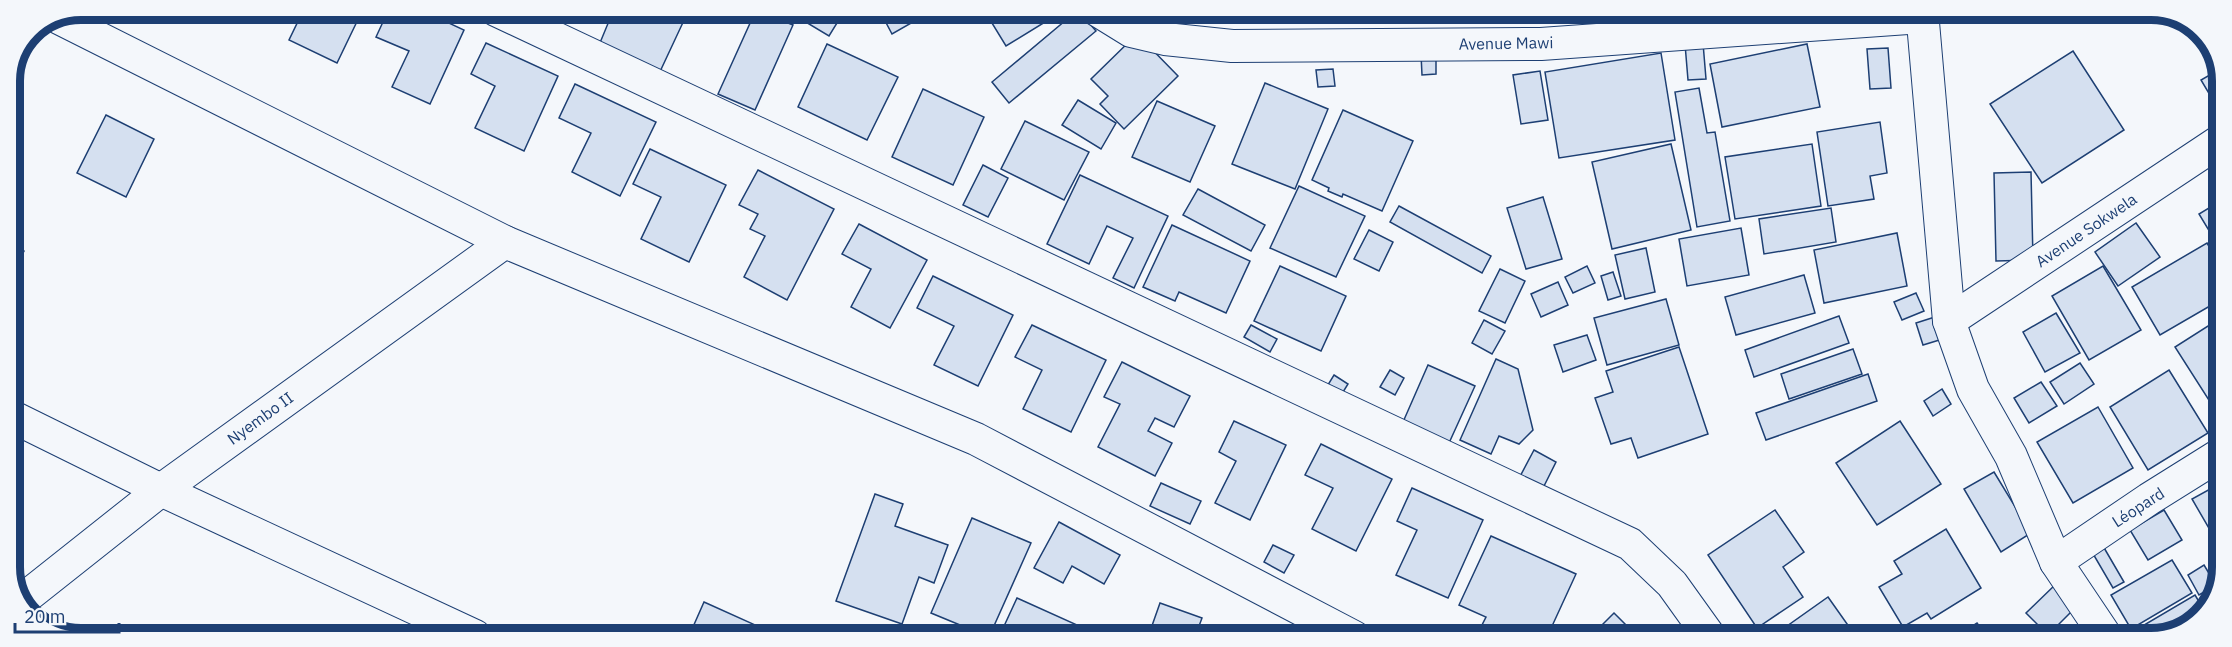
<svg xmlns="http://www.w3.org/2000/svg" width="2232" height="647" viewBox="0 0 2232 647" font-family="'IBM Plex Sans',sans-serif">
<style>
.building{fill:#d5e0f0;stroke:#1d3f73;stroke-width:1.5}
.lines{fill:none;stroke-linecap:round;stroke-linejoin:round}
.street-casing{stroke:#1d3f73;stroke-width:34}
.street{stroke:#f4f7fb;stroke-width:32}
.labels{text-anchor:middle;stroke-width:4.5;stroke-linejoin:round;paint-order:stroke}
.street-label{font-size:16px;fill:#1d3f73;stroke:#f4f7fb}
.rim{fill:none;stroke:#1d3f73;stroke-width:8}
</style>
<rect width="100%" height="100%" fill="#f4f7fb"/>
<g class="building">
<polygon points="226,9 262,9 255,23"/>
<polygon points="304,9 363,9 337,63 289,40"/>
<polygon points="389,9 419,9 464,30 430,104 392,87 409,51 376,37"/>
<polygon points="647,10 672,10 686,16 657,78 597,50 609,21"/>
<polygon points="756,10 793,25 755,110 718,94"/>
<polygon points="804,10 845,10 829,36 799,18"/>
<polygon points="855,10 876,10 863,20"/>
<polygon points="890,10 934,10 892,34 882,15"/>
<polygon points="984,10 1063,10 1063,11 1006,46"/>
<polygon points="1078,10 1096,31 1009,103 992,82"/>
<polygon points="1302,10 1369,11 1302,15"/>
<polygon points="1414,11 1491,11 1491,13"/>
<polygon points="1137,34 1178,76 1124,129 1100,104 1108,96 1091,79"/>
<polygon points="486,43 558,76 524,151 475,128 495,86 471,74"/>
<polygon points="1703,43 1706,79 1688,80 1685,44"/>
<polygon points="827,44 898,77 867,140 798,107"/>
<polygon points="1807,44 1820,107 1722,127 1710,64"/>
<polygon points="1888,48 1891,88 1870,89 1867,49"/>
<polygon points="2073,51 2124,130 2042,183 1990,104"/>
<polygon points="1661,53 1675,140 1559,158 1545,72"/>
<polygon points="1421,54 1436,54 1436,74 1422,75"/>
<polygon points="1333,69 1335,86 1318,87 1316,70"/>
<polygon points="2220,69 2223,75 2223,110 2220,112 2201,80"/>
<polygon points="1540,71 1548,120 1521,124 1513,75"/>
<polygon points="1265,83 1328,109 1295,189 1232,164"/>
<polygon points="575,84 656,122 620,196 572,172 591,133 559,118"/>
<polygon points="1699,88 1707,133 1715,132 1730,221 1697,227 1675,92"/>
<polygon points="923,89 984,117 953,185 892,157"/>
<polygon points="1078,100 1116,123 1101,149 1062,125"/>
<polygon points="1157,101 1215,126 1190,182 1132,157"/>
<polygon points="1343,110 1413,141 1382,211 1343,194 1342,197 1328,191 1329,188 1312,180"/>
<polygon points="106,115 154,139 126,197 77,173"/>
<polygon points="1025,121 1089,152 1064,200 1001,169"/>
<polygon points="1880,122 1887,173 1870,176 1874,199 1828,206 1817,132"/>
<polygon points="1671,144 1691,230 1612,249 1592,162"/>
<polygon points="1812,144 1821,206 1735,219 1725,157"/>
<polygon points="650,149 726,185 689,262 641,239 661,197 633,184"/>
<polygon points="983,165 1008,178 988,217 963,205"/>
<polygon points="758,170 834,209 787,300 744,277 765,236 750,229 758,214 739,205"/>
<polygon points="2031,172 2033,260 1996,261 1994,173"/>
<polygon points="1080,175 1168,216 1134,288 1113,278 1133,238 1107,226 1089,264 1047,244"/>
<polygon points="1299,186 1365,216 1336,277 1270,248"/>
<polygon points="1198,189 1265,225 1251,251 1183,215"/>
<polygon points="1543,197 1562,259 1526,269 1507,208"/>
<polygon points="2222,200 2222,252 2199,214"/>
<polygon points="1399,206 1491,256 1482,273 1390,222"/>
<polygon points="1831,208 1836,242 1764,254 1759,219"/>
<polygon points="2136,223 2160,257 2118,286 2095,252"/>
<polygon points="859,224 927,260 890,328 851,307 871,269 842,254"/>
<polygon points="1172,225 1250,261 1226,313 1179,292 1175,301 1143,287"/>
<polygon points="1741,228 1749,275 1687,286 1679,239"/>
<polygon points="1369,230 1393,242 1379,271 1354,259"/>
<polygon points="1897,233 1907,286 1824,303 1814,250"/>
<polygon points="2207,243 2222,268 2222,299 2160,335 2132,287"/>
<polygon points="9,244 24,251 9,280"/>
<polygon points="1646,248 1655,292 1625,299 1615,255"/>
<polygon points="1280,266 1346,296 1321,351 1254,321"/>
<polygon points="1587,266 1595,283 1573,293 1565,277"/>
<polygon points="2103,266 2141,330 2089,360 2052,296"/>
<polygon points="1500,269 1525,281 1505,323 1479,311"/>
<polygon points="1613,272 1621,296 1608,300 1601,276"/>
<polygon points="1804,275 1815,313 1736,335 1725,297"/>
<polygon points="933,276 1013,315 978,386 934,365 954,326 917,308"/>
<polygon points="1558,282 1568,305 1541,317 1531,294"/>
<polygon points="1916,293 1924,311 1902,320 1894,302"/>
<polygon points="1666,299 1679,345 1607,365 1594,318"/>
<polygon points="2056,313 2080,353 2045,372 2023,332"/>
<polygon points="1839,316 1849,343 1754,377 1745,350"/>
<polygon points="1938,316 1946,338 1923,345 1916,323"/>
<polygon points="2219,319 2222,323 2221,419 2175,347"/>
<polygon points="1484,320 1505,331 1492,354 1472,343"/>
<polygon points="1032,325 1106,360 1071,432 1023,409 1042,370 1015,357"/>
<polygon points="1251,325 1277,339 1270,352 1244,337"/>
<polygon points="1587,335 1596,360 1563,372 1554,345"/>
<polygon points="1679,347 1708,434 1638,458 1631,438 1611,444 1595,398 1613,392 1606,371"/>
<polygon points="1853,349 1862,374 1789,399 1781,374"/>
<polygon points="1496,359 1518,369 1533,430 1519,444 1499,436 1491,454 1460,440"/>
<polygon points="1122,362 1190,396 1174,427 1155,418 1148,431 1172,443 1155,476 1098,447 1120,404 1104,397"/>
<polygon points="2080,363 2094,384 2064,404 2050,382"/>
<polygon points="1428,365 1475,386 1449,443 1403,422"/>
<polygon points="1390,370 1404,378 1395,395 1380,387"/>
<polygon points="2169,370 2208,433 2148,470 2110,407"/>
<polygon points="1868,374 1877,401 1766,440 1756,413"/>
<polygon points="1334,375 1348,384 1340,397 1326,388"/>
<polygon points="2041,382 2057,406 2029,423 2014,398"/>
<polygon points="1942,389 1951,404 1933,416 1924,401"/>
<polygon points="2098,407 2133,468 2073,503 2037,442"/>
<polygon points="1234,421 1286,445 1250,520 1215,503 1236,461 1219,452"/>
<polygon points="1900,421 1941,484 1877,525 1836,463"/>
<polygon points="1321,444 1392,479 1356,551 1312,529 1333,488 1305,475"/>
<polygon points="1534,450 1556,462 1539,496 1516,484"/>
<polygon points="1994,472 2031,533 2001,552 1964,489"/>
<polygon points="1161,483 1201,501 1190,524 1150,506"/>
<polygon points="2221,483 2221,549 2192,499"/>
<polygon points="1412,488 1483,520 1448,598 1396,575 1417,530 1397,521"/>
<polygon points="875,494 903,504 895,526 948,545 934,583 919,577 902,624 836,601"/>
<polygon points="1775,510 1804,552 1783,567 1803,597 1757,628 1708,555"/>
<polygon points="2164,510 2182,540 2148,560 2130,530"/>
<polygon points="972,518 1031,543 989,637 931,613"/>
<polygon points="1059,522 1120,555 1104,584 1072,566 1063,583 1034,568"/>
<polygon points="1946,529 1981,588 1931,619 1927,613 1903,627 1879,587 1902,574 1894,561"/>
<polygon points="1491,536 1576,574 1547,637 1503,637 1481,627 1486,617 1459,605"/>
<polygon points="1273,545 1294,555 1284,573 1264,562"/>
<polygon points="2103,546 2124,582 2113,588 2092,552"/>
<polygon points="2172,560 2192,593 2131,629 2111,595"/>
<polygon points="2204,565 2216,585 2199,595 2188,575"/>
<polygon points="2058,582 2079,604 2048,635 2026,613"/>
<polygon points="2195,595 2204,610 2195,623 2152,638 2145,638 2139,628"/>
<polygon points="1828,597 1857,638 1770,638"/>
<polygon points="1017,598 1086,629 1082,637 999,637"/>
<polygon points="704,602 775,634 774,636 689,636"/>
<polygon points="1160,603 1202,618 1195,637 1148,637"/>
<polygon points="1614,613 1638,637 1590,637"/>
<polygon points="1977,623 1988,638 1954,638"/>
<polygon points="2075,627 2082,638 2059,638"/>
</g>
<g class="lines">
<g class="street-casing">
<g id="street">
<polyline points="496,10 1630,544 1672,584 1710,637"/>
<polyline points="1097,10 1131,31 1165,39 1232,46 1541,44 1922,17"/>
<polyline points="1922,11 1949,321 1973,389 2011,456 2056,562 2107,638"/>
<polyline points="59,18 505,242 976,439 1354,637"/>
<polyline points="1949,321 2223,139"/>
<polyline points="9,415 161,490 475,636"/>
<polyline points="2056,562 2149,499 2221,454"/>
<polyline points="21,601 161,490 505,242"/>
</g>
</g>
<use href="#street" class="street"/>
</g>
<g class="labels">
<g class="street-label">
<text transform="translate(1506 43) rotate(-1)" y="6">Avenue Mawi</text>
<text transform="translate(2086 230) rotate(-34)" y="6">Avenue Sokwela</text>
<text transform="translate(260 418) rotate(-36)" y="6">Nyembo II</text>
<text transform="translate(2138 507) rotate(-33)" y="6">Léopard</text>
</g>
</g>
<path d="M0 0H2232V647H0ZM81 20H2151A61 61 0 0 1 2212 81V567A61 61 0 0 1 2151 628H81A61 61 0 0 1 20 567V81A61 61 0 0 1 81 20Z" fill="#f4f7fb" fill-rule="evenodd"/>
<path class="rim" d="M81 20H2151A61 61 0 0 1 2212 81V567A61 61 0 0 1 2151 628H81A61 61 0 0 1 20 567V81A61 61 0 0 1 81 20Z"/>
<path d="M15 623v9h104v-9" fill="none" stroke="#1d3f73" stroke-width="3"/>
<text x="24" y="623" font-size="18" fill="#1d3f73" stroke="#f4f7fb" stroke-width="4.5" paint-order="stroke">20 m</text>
</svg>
